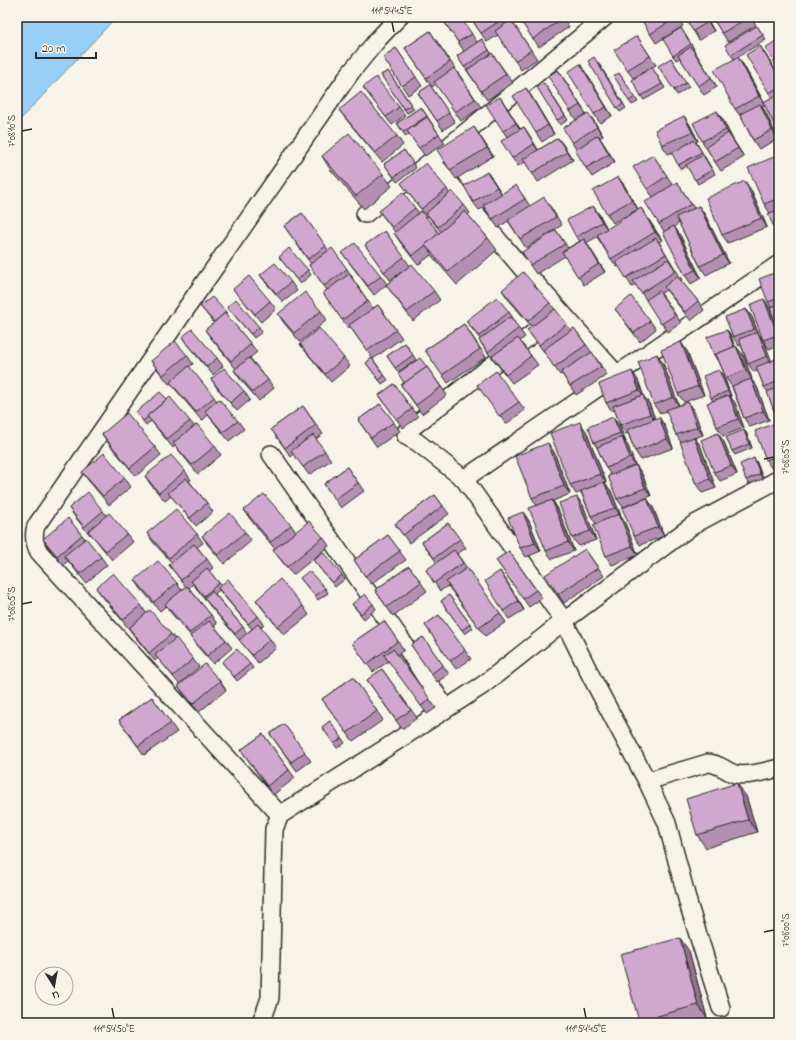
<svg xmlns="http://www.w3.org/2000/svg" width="796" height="1040" viewBox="0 0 796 1040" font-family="'Indie Flower',sans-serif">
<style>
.water{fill:#99cef7;stroke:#6d8da5}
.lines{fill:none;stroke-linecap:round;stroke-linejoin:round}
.street-casing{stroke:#2b2b2b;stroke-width:20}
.street{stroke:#f7f3e8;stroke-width:17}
.wall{fill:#b390b1;stroke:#2b2b2b;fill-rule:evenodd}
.shaded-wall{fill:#927590;stroke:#2b2b2b}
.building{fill:#d0a7ce;stroke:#2b2b2b}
.ticks{fill:none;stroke:#2b2b2b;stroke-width:1.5}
.neatline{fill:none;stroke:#2b2b2b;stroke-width:1.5}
.ticks-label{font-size:10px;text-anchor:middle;fill:#2b2b2b}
</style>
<rect width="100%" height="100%" fill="#f7f3e8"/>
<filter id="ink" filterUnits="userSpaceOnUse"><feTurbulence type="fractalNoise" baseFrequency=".025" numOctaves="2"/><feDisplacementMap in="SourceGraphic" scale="8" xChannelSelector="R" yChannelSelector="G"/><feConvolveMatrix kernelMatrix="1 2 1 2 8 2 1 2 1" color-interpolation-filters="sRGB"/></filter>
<g filter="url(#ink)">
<polygon class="water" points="17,17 116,17 17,123"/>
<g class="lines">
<g class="street-casing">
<g id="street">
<polyline points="431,161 521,267 617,375"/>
<polyline points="365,214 431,161 605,17"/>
<polyline points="271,454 402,641 446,709"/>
<polyline points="464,479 417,442 406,436 406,432 549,321"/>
<path d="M647,781l61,-18c10,0 18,8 27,11 11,3 32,-3 44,-6"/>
<path d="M280,815l-241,-263c-5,-9 -6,-16 -3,-26l154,-223 161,-231 27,-33 21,-22"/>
<polyline points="721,1008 689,906 667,823 647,781 592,678 564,621 464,479 779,264"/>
<polyline points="260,1023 264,1015 270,998 274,829 280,815 386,748 483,685 564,621 693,525 779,479"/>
</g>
</g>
<use href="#street" class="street"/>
</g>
<g class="wall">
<polygon points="441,17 460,17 477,42 482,39 491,53 492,53 513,83 487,100 457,56 464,51"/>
<polygon points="470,17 504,17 507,22 511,20 537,59 521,70 498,35 487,42"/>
<polygon points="518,17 563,17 569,27 539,47"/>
<polygon points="578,17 588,17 581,22"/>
<polygon points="640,17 678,17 683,26 656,43"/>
<polygon points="685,17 706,17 714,31 699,40"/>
<polygon points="712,17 751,17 756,25 728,42"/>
<polygon points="757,26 766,40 734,59 731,55"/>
<polygon points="681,28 694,49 693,49 717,87 704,95 680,58 676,60 673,56"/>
<polygon points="430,31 481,107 461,121 436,84 432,87 405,48"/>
<polygon points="637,36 656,65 633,78 627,70"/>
<polygon points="760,46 779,76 779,134 765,105 762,106 766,113 778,139 759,149 753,140 741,117 735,109 738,57 744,66 764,102 772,98 769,93"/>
<polygon points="396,48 422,86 408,95 383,57"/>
<polygon points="671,58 689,87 677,95 674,90"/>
<polygon points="598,62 626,108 620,112 617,108"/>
<polygon points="388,71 414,109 407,113 381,75"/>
<polygon points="655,72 665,88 644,100 641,96"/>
<polygon points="586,73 612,116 600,123 594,114"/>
<polygon points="619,73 638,102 632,105 629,101"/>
<polygon points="564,79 586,114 576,120 570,111"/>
<polygon points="430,85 455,122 443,130 418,93"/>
<polygon points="363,87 399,107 405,115 392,125"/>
<polygon points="547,87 568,120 560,125 557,120"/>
<polygon points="526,88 554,134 542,142 536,133"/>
<polygon points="506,106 520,129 524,127 538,150 558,138 573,160 538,182 525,162 518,166 512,158 507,137 503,131"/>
<polygon points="421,107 445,143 425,156 409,134 406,137 397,123"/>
<polygon points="339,110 397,136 403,145 382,162 345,118"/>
<polygon points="717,111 723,120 732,138 744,157 721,171 715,162 702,141"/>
<polygon points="684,116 690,125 698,141 696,142 715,174 698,184 687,166 681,169 678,165 677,150 668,154 662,145"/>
<polygon points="594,121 603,136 599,138 615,162 592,177 586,168 576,149 572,143"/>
<polygon points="480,136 493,156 456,179 450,170"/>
<polygon points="404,150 416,168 397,182 384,164"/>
<polygon points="653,155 673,185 677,182 694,208 699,206 705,215 729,263 706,275 700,266 679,223 674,227 680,235 701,278 691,284 685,275 664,231 659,224 653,197 647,189"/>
<polygon points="322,156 383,174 392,186 364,209 330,169"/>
<polygon points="776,156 779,161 779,237 770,213 764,204"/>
<polygon points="618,177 624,185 638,209 613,223 607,214"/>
<polygon points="493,180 502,194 522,194 530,206 550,206 562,225 526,248 508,221 498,228 485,207 479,210 473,202"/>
<polygon points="401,183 447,189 449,193 464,205 470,213 468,215 488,238 497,250 457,285 431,255 418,265 400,242 394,233 395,232 379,211 415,208 419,213 439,233 441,232 428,216 427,217"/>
<polygon points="751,190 767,227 728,243 722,235"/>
<polygon points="302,213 329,251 347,269 353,278 352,278 373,308 378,305 402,338 373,359 350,327 348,328 323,293 327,290 309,265 311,264 284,226"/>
<polygon points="599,214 607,229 647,217 662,240 659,242 682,280 681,281 698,301 704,310 691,321 666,290 661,293 681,323 668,332 636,285 632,287 619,266 617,267 611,259 597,237 586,243 605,272 584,285 565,256 536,274 530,265 556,230 568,248 580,241 576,237"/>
<polygon points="385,231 410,266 390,280 365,245"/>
<polygon points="342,253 381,276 387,284 434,291 440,300 413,321 386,285 374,295"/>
<polygon points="279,257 308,270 311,275 300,284"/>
<polygon points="779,271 779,345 769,349 763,340 770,308 771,307 768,302"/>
<polygon points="260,275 291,282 297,291 283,302 266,283"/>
<polygon points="233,289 270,301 276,309 261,322 240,297"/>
<polygon points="502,290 550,303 571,330 574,328 598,361 607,375 576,395 562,374 560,375 545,353 527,330 532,327 508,299"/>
<polygon points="200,306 226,312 229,317 228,317 251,344 257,352 250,358 268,380 274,388 259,401 240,379 234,370 236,369 211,338 205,330 214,323"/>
<polygon points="227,307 259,327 262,332 254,338"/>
<polygon points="615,309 650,321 656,329 640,342"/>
<polygon points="746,309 752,317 758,333 764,341 771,361 779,358 779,418 774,411 768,392 764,387 758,371 754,372 748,364 741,345 739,346 733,337"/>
<polygon points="321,311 327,320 300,342 284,323 278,314"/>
<polygon points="509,312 515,321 514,322 525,337 520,341 538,365 512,383 485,349 479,340 480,339 466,321"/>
<polygon points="464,324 486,357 448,383 425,350"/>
<polygon points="727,330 730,334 735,347 743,355 752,379 751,379 757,387 769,420 750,427 744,418 732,387 726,378 718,359 717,360 714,355"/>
<polygon points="182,337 217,358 223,366 213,375 188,346"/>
<polygon points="405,343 416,360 398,372 387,356"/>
<polygon points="300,344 344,358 350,366 331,382 306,352"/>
<polygon points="687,351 704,395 684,402 678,394"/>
<polygon points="187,355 193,364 189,367 217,401 238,421 244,429 229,441 208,415 202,421 176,390 171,383 169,384 157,369 151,361"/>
<polygon points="372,358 388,380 382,384 366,363"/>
<polygon points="663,363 679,406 688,402 694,411 703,435 695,438 700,445 716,488 702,493 696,484 681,442 676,435 667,411 660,413 654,405"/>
<polygon points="427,367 447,395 422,414 401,385"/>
<polygon points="723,374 731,396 730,396 735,403 744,428 723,436 717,427 713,401 711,398"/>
<polygon points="211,379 244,391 250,400 237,411 217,388"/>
<polygon points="638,380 644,397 649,403 655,419 665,426 673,448 641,460 635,451 628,433 626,434 620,425 615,410 612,411 606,403"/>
<polygon points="394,384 418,417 403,428 379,395"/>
<polygon points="477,385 519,402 525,410 506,424"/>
<polygon points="167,399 190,421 194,426 215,446 221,455 198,474 180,452 175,446 173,448 151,421 146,425 136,412"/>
<polygon points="380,404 400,431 377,447 358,420"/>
<polygon points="303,406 323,434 316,439 331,460 309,475 294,454 291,457 271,429"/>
<polygon points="776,423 779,428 779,466 772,469 766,460"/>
<polygon points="619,425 626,442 625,442 628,446 635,466 636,465 642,474 651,496 623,507 617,499 611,475 606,468 598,449 594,443"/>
<polygon points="744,430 747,434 752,448 735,455 732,451"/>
<polygon points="586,431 606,482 605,483 611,491 621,516 625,523 638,555 612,565 606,556 596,524 591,516 581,492 576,494 570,485"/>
<polygon points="102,434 155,447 161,455 136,476 108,443"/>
<polygon points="724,442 737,474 720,481 714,472"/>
<polygon points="554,452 570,494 553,501 558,509 574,551 552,559 546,551 537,506 532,498"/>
<polygon points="754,458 757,463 763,479 749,484 746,480"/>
<polygon points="347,467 364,491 341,508 324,484"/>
<polygon points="185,471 191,480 189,481 207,503 213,512 196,526 171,496 165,501 151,485 145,476"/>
<polygon points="82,472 125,478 131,487 109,505 88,480"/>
<polygon points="435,495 449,514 409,543 395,524"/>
<polygon points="583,505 596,540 579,546 572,538"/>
<polygon points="653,507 664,536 640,545 634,536"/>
<polygon points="69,508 103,511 106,515 127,534 133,542 112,560 91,534 90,535 75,517"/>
<polygon points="244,510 291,525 296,532 323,537 329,546 293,575 280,559 273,550 275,549 250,519"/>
<polygon points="523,512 529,521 541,551 526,557 520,548"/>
<polygon points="448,523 466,548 457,554 506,622 485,636 448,586 440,591 426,570 437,563 422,542"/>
<polygon points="245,532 251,541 224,564 208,545 202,536"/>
<path d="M147,533l50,1 6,9 -6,4 10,12 6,9 -4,3 12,14 37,31 6,8 -4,4 10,11 6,9 -18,15 -17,-21 -31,-36 -6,-8 -11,-14 -4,4 22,27 6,9 -3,2 12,14 6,8 -19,16 -17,-19 -6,-9h1l-20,-23 -5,-7 -6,5 -19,-22 -6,-9 42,3 4,7 5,-3 -17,-22 3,-2 -19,-21zM219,590l5,6 28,33 -5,4 -4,-6 -28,-33z"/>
<polygon points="82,535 101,557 107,565 86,583 68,561 63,565 49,548 43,539"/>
<polygon points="388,535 406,560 371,584 354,560"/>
<polygon points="585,549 604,576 564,603 558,594"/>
<polygon points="509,551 542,598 529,607 496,560"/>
<polygon points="313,560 342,575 345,579 335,587"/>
<polygon points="409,566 427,591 393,616 375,590"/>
<polygon points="300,578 325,588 328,593 318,600"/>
<polygon points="506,580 524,610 509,619 503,611"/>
<polygon points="96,588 141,605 146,613 171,634 175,639 193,659 199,667 179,684 158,658 155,661 135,637 129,629 102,596"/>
<polygon points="449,595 473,628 465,634 441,601"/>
<polygon points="256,600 303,606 309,615 284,635 262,608"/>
<polygon points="352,604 373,604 376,609 364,619"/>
<polygon points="439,615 471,659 456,669 425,625"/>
<polygon points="384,621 404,650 397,655 436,708 427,714 389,661 373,672 352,643"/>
<polygon points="423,637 449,674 437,682 411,645"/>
<polygon points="222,662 250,664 253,668 237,681"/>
<polygon points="382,669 417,718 402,729 367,680"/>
<polygon points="353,677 383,720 353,741 322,699"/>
<polygon points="220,681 226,690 199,712 184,695 178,686"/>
<polygon points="152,697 177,732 144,755 119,720"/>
<polygon points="330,721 345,743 337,748 322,727"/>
<polygon points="284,724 311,761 297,771 270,734"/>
<polygon points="263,734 295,778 273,795 241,750"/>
<polygon points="746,796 757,832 706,848 697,835"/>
<polygon points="689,951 707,1018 688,1023 640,1023 639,1021"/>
</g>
<g class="shaded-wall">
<polygon points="705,17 706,17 714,31 708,22"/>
<polygon points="760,46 766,55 779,76 779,77"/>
<polygon points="691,47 697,55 717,87 711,78"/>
<polygon points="738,57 744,66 765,105 759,96"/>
<polygon points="580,64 586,73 612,116 606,107"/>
<polygon points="558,70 564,79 586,114 580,105"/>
<polygon points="526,88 532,97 554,134 548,125"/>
<polygon points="500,97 506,106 522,132 516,123"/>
<polygon points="760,104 766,113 778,139 772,130"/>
<polygon points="717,111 723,120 732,138 744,157 726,130"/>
<polygon points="588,113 594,121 603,136 597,127"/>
<polygon points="684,116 690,125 698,141 692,132"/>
<polygon points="474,127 480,136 493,156 487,148"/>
<polygon points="524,127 530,136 540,153 534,144"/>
<polygon points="598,135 604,144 615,162 609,154"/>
<polygon points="558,138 564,146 573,160 567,152"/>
<polygon points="487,172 493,180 503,196"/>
<polygon points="618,177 624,185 638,209 632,200"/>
<polygon points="745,181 751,190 767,227 761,218"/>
<polygon points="593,206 599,214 608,230 602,222"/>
<polygon points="699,206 705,215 729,263 723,255"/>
<polygon points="641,208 647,217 662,240 655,232"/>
<polygon points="674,226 680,235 701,278 695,270"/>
<polygon points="584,239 590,248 605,272 599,264"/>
<polygon points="764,299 770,308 779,331 779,336"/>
<polygon points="746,309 752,317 758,333 764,341 773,365 767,356 760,337 754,329"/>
<polygon points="727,330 730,334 737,352 734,348"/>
<polygon points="681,342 687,351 704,395 698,386"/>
<polygon points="736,346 743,355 752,379 746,370"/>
<polygon points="657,354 663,363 679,406 673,397"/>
<polygon points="719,370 723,374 731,396 728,391"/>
<polygon points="632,371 638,380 644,397 649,403 656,422 650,414 643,396 639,390"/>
<polygon points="751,379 757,387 769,420 763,411"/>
<polygon points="729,395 735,403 744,428 738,419"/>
<polygon points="688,402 694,411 703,435 697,427"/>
<polygon points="613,417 619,425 626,442 620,433"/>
<polygon points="659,417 665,426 673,448 667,439"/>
<polygon points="580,422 586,431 606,482 600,474"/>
<polygon points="744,430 747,434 752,448 749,444"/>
<polygon points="718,433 724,442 737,474 731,466"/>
<polygon points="622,437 628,446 636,467 630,458"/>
<polygon points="694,437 700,445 716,488 710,479"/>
<polygon points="548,443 554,452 570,494 564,486"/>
<polygon points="754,458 757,463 763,479 760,474"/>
<polygon points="636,465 642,474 651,496 645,488"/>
<polygon points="604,482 611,491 621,516 615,508"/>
<polygon points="577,497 583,505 596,540 590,531"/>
<polygon points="647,498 653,507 664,536 658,527"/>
<polygon points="552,500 558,509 574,551 568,542"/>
<polygon points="523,512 529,521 541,551 535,543"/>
<polygon points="619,514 625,523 638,555 632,546"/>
<polygon points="500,571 506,580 524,610 518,601"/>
<polygon points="737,783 746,796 757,832 748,820"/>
<polygon points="680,938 689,951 707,1018 698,1005"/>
</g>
<g class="building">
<polygon points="441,17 460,17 472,34 458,42"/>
<polygon points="470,17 504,17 504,18 481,33"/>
<polygon points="518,17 563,17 563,18 533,39"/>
<polygon points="640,17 677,17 650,34"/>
<polygon points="685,17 705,17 708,22 693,31"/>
<polygon points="712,17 749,17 722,33"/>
<polygon points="511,20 531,50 515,61 495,31"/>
<polygon points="757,26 763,35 731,55 725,45"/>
<polygon points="681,28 691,44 673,56 663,39"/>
<polygon points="430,31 450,62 426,78 405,48"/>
<polygon points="637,36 650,56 627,70 614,50"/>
<polygon points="482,39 489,50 464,67 457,56"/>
<polygon points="779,39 779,69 765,48"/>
<polygon points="760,46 779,77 779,87 769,93 746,55"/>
<polygon points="691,47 711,78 698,86 678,55"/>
<polygon points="396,48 416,77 402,86 383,57"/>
<polygon points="492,53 506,74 481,91 467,70"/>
<polygon points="594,57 623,104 617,108 588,61"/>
<polygon points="738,57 759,96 735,109 714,70"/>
<polygon points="671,58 686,83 674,90 658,66"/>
<polygon points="580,64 606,107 594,114 568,72"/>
<polygon points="652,67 662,84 641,96 632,80"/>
<polygon points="454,68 475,99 455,112 434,82"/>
<polygon points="558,70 580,105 570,111 548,76"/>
<polygon points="388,71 411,105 404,109 381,75"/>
<polygon points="619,73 635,97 629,101 614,76"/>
<polygon points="376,77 399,107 386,117 363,87"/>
<polygon points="544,83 565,116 557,120 537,87"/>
<polygon points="430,85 449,113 437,121 418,93"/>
<polygon points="526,88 548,125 536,133 513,96"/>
<polygon points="361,92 397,136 375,153 339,110"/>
<polygon points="779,94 779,134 763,102"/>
<polygon points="500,97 516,123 503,131 486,105"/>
<polygon points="760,104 772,130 753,140 740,114"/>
<polygon points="421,107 427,116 403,132 397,123"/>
<polygon points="717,111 726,130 702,141 693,123"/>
<polygon points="588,113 597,127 572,143 563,128"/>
<polygon points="684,116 692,132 662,145 655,130"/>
<polygon points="427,117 439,134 419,148 407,131"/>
<polygon points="474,127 487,148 450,170 437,150"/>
<polygon points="524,127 534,144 512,158 501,141"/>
<polygon points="349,133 383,174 356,196 322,156"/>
<polygon points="728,133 738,148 715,162 706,147"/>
<polygon points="598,135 609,154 586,168 575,150"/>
<polygon points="558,138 567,152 532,173 523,159"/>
<polygon points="694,140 702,152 678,165 672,153"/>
<polygon points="404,150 413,163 394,177 384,164"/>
<polygon points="653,155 667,176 647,189 633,167"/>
<polygon points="703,155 712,170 695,180 686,165"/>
<polygon points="776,156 779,164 779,198 764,204 748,168"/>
<polygon points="426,163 447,189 421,209 401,183"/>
<polygon points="487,172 497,187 473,202 464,186"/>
<polygon points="618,177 632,200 607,214 593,191"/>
<polygon points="745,181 761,218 722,235 706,198"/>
<polygon points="677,182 691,204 659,224 645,202"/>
<polygon points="516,185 525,199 492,219 483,205"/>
<polygon points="452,191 464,205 438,227 426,213"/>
<polygon points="403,192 415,208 392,227 379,211"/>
<polygon points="544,197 556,217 520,239 508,220"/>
<polygon points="593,206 602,222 576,237 567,220"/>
<polygon points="699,206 723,255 700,266 676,217"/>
<polygon points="641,208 655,232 611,259 597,235"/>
<polygon points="779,209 779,235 778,236 768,214"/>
<polygon points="421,211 439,233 425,245 425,246 412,256 394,233"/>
<polygon points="465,211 488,238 448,272 425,245"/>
<polygon points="302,213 326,246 308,259 284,226"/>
<polygon points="674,226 695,270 685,275 663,232"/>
<polygon points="556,230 565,244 530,265 522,252"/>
<polygon points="385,231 404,257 384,272 365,245"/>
<polygon points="656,238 666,254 626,278 616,262"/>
<polygon points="584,239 599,264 578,277 562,252"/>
<polygon points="355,243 381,276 368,286 342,253"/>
<polygon points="289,248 308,270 297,280 279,257"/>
<polygon points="332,248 347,269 324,286 309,265"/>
<polygon points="668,259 676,271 641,293 633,281"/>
<polygon points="275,263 291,282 277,294 260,275"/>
<polygon points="412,264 434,291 407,312 386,285"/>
<polygon points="779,271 779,298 768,302 759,279"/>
<polygon points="523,272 550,303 528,321 502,290"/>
<polygon points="349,274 368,301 342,320 323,293"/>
<polygon points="249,276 270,301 255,314 233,289"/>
<polygon points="677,276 698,301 685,312 664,287"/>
<polygon points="659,291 675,315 661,324 646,300"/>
<polygon points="305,292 321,311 294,333 278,314"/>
<polygon points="631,296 650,321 634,333 615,309"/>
<polygon points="212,297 226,312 214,322 200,306"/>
<polygon points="497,297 509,312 479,336 466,321"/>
<polygon points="236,299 259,327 251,334 227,307"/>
<polygon points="764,299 778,335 763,340 750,305"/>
<polygon points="779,304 779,331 770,308"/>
<polygon points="378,305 396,330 367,351 349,325"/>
<polygon points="555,309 567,324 539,345 527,330"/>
<polygon points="746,309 754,329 733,337 725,317"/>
<polygon points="225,313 251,344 231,361 205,330"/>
<polygon points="510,317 519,328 488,352 479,340"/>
<polygon points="464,324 480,349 442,375 425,350"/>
<polygon points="319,328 344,358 325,374 300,344"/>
<polygon points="574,328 586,345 554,367 543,350"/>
<polygon points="192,329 217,358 207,367 182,337"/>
<polygon points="727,330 734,347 714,355 707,337"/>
<polygon points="758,332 767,356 748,364 739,339"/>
<polygon points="518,338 531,356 506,375 492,356"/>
<polygon points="175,341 187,355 163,375 151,361"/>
<polygon points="681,342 698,386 678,394 661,350"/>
<polygon points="405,343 413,355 395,368 387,356"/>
<polygon points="736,346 746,370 726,378 716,354"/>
<polygon points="592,352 601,367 570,386 561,372"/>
<polygon points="657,354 673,397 654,405 638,362"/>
<polygon points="249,358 268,380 253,392 234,370"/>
<polygon points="372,358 384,376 379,380 366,363"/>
<polygon points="420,358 427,367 404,383 398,373"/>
<polygon points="779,358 779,381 764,387 756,367"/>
<polygon points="189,366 214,397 196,412 170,382"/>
<polygon points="427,367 441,387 416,405 401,385"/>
<polygon points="224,368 244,391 230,403 211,379"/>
<polygon points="719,370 728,391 711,398 703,376"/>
<polygon points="496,371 519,402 499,416 477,385"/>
<polygon points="632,371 639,390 606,403 599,384"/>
<polygon points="751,379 763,411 744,418 732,386"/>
<polygon points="394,384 412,409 397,420 379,395"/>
<polygon points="779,387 779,409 774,411 767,392"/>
<polygon points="160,392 167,399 147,416 148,417 143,421 136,412"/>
<polygon points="643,395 650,414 620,425 613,406"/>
<polygon points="729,395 738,419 717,427 707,403"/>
<polygon points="170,397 190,421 167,439 147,416"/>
<polygon points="219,399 238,421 223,432 205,411"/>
<polygon points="688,402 697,427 676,435 666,410"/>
<polygon points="380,404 394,422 371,438 358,420"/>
<polygon points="303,406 316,425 285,448 271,429"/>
<polygon points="127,413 155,447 130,468 102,434"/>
<polygon points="613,417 620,433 594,443 588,427"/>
<polygon points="659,417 667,439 635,451 627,430"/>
<polygon points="580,422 600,474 570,485 550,433"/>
<polygon points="776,423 779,432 779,455 766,460 755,431"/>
<polygon points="197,424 215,446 192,465 173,443"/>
<polygon points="744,430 749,444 732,451 726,437"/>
<polygon points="718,433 731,466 714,472 701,440"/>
<polygon points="313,435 325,451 303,467 291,451"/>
<polygon points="622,437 630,458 606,468 597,447"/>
<polygon points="694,437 710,479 696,484 680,442"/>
<polygon points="548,443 564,486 532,498 515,456"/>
<polygon points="104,453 125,478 103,496 82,472"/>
<polygon points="171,455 185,471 159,493 145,476"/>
<polygon points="754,458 760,474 746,480 740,464"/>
<polygon points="636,465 645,488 617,499 608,476"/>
<polygon points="347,467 358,483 335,499 324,484"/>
<polygon points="186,478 207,503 190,518 168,493"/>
<polygon points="604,482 615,508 591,516 581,491"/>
<polygon points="88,492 103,511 84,527 69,508"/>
<polygon points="264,494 291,525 271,542 244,510"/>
<polygon points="435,495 443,506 403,535 395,524"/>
<polygon points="577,497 590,531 572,538 559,503"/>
<polygon points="647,498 658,527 634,536 622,508"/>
<polygon points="552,500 568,542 546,551 529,508"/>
<polygon points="176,509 197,534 169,558 147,533"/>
<polygon points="523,512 535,543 520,548 508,518"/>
<polygon points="109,513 127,534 106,551 88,531"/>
<polygon points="230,513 245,532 218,555 202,536"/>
<polygon points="619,514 632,546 606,556 593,525"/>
<polygon points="68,518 82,535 57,556 43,539"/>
<polygon points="309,521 323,537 287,567 273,550"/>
<polygon points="448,523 460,539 434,558 422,542"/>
<polygon points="388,535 400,551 365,576 354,560"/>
<polygon points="86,538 101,557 80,574 64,556"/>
<polygon points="194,544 207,559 181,580 169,565"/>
<polygon points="585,549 598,568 558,594 545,575"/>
<polygon points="454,550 463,563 434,583 426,570"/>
<polygon points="509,551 536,590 523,599 496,560"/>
<polygon points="323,552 342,575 332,583 313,560"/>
<polygon points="158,561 177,583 154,602 135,580"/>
<polygon points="409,566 421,582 387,607 375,590"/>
<polygon points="207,568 219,583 204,596 191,581"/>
<polygon points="467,568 500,613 479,628 446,582"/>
<polygon points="309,571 325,588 315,596 300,578"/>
<polygon points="500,571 518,601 503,611 485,581"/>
<polygon points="113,573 141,605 123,620 96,588"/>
<polygon points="228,579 258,616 248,624 218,588"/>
<polygon points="280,579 303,606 278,627 256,600"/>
<polygon points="187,586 211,615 190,633 165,604"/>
<polygon points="212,591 243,627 235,634 204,598"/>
<polygon points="365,594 373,604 361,614 352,604"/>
<polygon points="449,595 470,624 462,630 441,601"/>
<polygon points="150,610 171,634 149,653 129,628"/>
<polygon points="439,615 465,650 450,661 425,625"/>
<polygon points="209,621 226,640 207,656 190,636"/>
<polygon points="384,621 398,641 367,664 352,643"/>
<polygon points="258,624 270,639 252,655 239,640"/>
<polygon points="423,637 443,665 431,674 411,645"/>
<polygon points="176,638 193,659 173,676 155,655"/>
<polygon points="237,649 250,664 234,677 222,662"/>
<polygon points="393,649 430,699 421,706 384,655"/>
<polygon points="205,664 220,681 193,704 178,686"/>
<polygon points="382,669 411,710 396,720 367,680"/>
<polygon points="353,677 377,711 347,733 322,699"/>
<polygon points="152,697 171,723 138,746 119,720"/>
<polygon points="330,721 342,738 334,744 322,727"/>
<polygon points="284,724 305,752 291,762 270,734"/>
<polygon points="263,734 289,770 267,786 241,750"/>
<polygon points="737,783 748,820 697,835 686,799"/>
<polygon points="680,938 698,1005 639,1021 620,954"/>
</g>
</g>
<path class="ticks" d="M392,22l2,10M22,131l10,-2M764,459l10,-2M22,604l10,-2M764,932l10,-2M112,1008l2,10M584,1008l2,10"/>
<rect width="796" height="1040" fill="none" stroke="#f7f3e8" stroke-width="44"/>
<g transform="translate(54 986) rotate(169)"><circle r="19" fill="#f7f3e8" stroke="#a5a39c"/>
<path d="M0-3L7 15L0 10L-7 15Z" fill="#2b2b2b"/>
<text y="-6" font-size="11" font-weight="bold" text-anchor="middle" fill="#2b2b2b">U</text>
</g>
<path d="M36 52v6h60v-6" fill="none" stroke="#2b2b2b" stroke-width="2"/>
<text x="42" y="52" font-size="12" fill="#2b2b2b" stroke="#f7f3e8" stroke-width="3" paint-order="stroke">20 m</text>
<rect x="22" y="22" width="752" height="996" class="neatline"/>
<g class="ticks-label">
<text x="392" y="14">111°54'45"E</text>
<text transform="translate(11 131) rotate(-90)" y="4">7°08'10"S</text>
<text transform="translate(785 457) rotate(-90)" y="4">7°08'05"S</text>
<text transform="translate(11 604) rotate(-90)" y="4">7°08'05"S</text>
<text transform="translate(785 930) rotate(-90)" y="4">7°08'00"S</text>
<text x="114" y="1032">111°54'50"E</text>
<text x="586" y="1032">111°54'45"E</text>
</g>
</svg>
